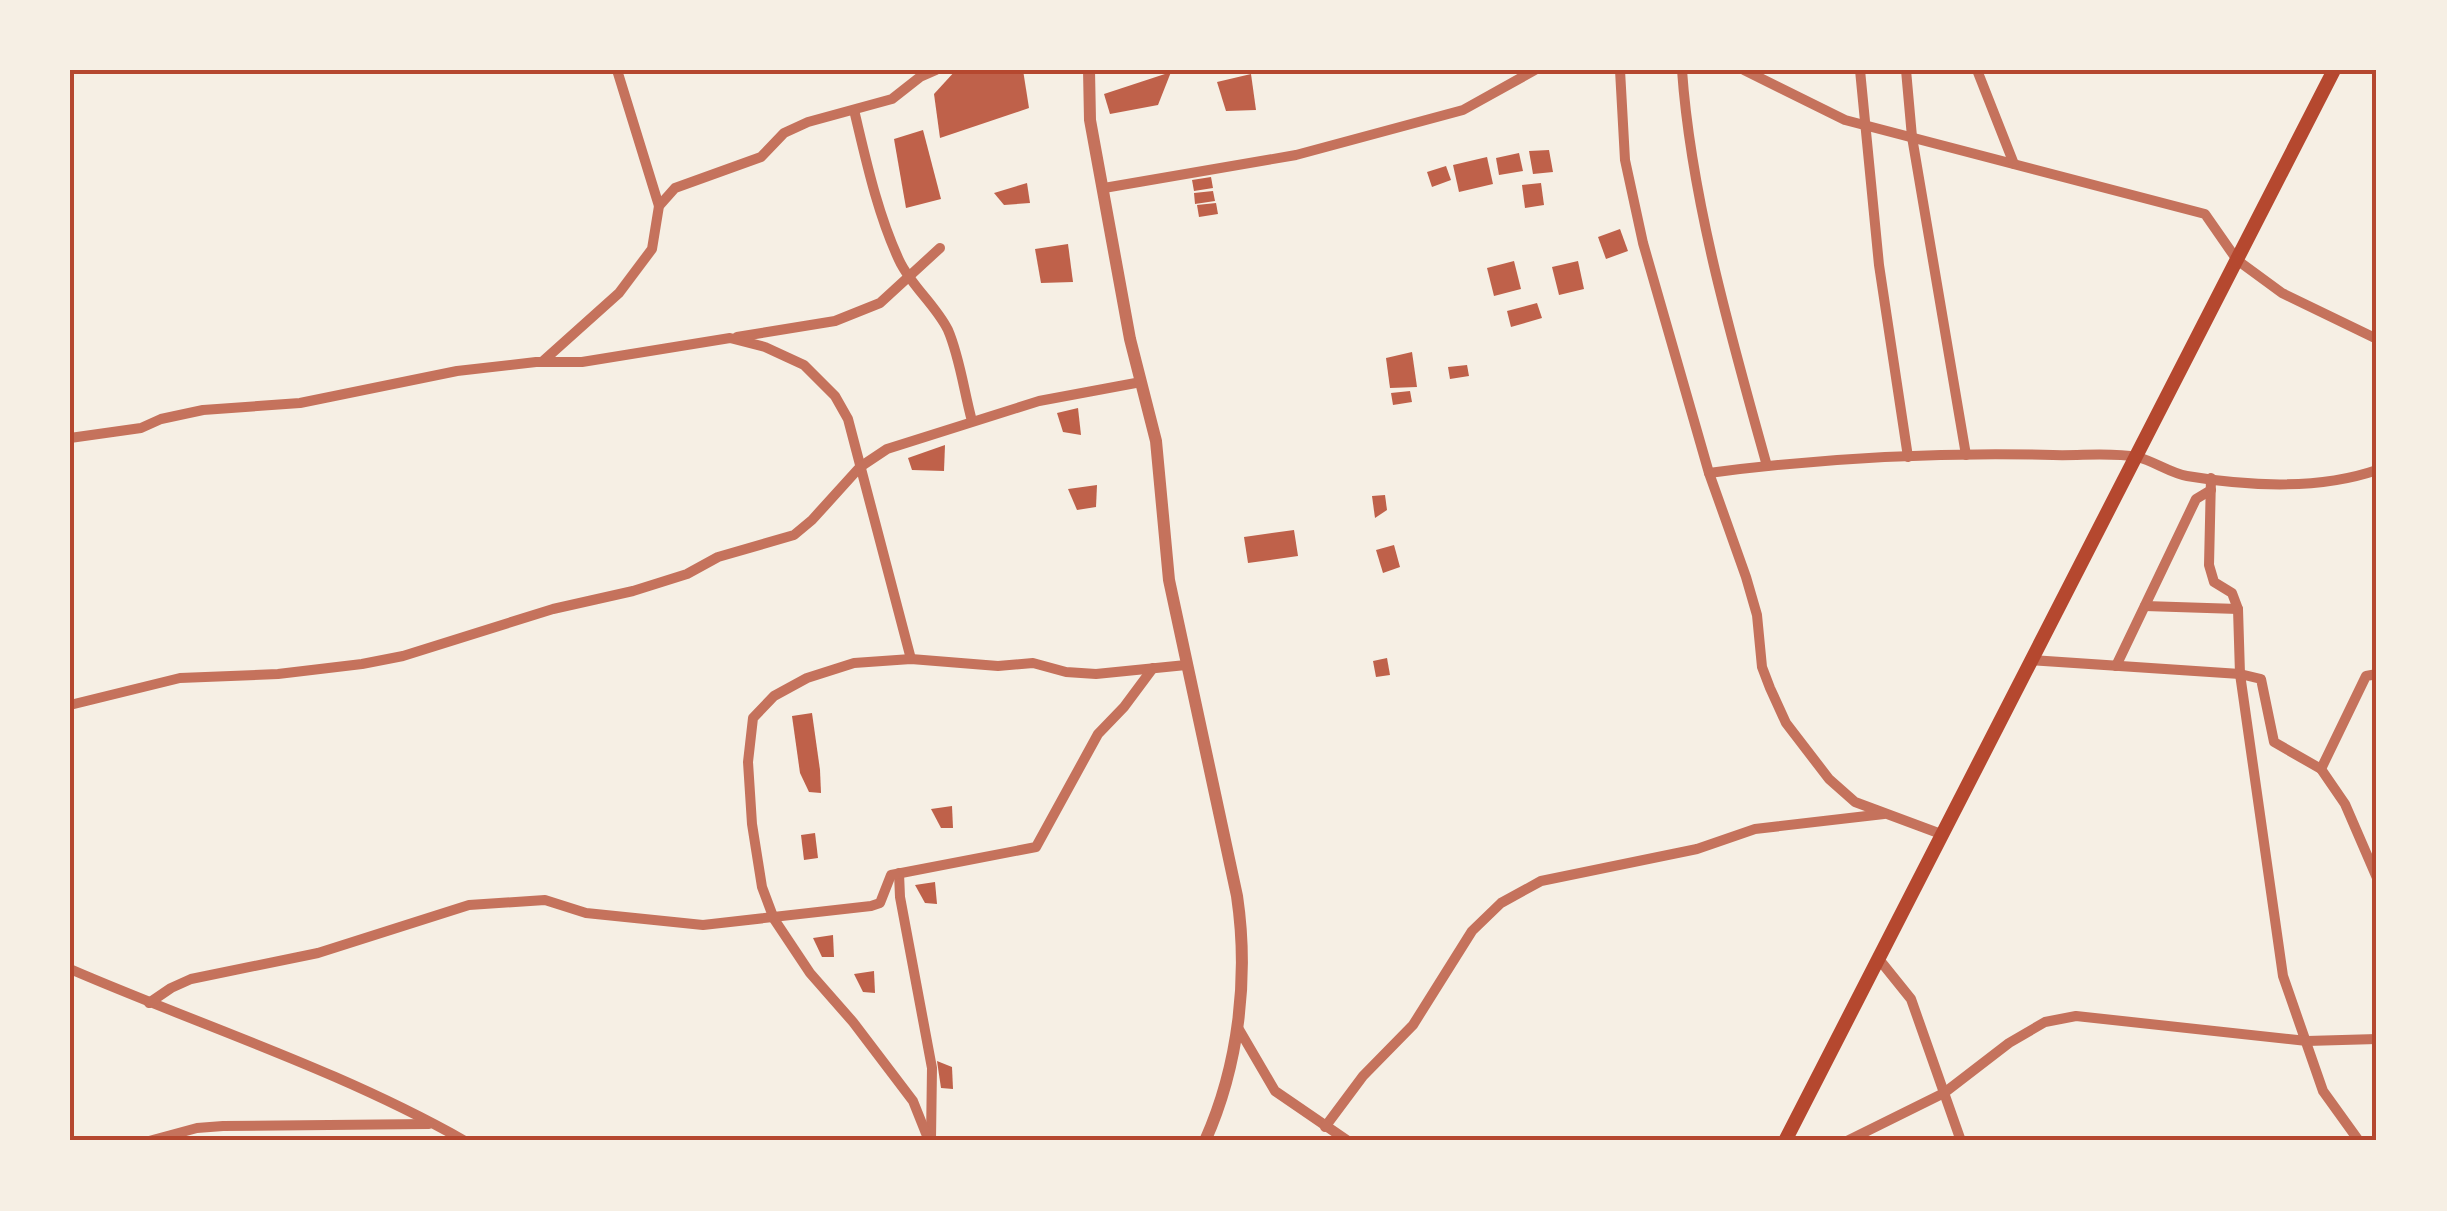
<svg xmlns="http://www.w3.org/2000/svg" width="2447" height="1211" viewBox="0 0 2447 1211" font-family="'Varela Round',sans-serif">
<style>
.building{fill:#bf614a}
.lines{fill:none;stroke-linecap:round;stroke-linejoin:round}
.minor{stroke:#c5725c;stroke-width:10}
.tertiary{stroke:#c5725c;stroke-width:12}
.secondary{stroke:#b5482f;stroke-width:14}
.neatline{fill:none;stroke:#b5482f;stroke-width:4}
</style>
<rect width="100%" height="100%" fill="#f6efe4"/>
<g class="building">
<polygon points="956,70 1023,70 1029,108 940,138 934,94"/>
<polygon points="1171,72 1158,105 1110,114 1104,94"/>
<polygon points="1251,74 1256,110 1226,111 1217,82"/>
<polygon points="923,130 941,199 906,208 894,139"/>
<polygon points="1549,150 1553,172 1533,174 1529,151"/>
<polygon points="1519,153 1523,171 1499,175 1496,158"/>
<polygon points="1487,157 1493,184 1459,192 1453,165"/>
<polygon points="1446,166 1451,180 1432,187 1427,172"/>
<polygon points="1211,177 1213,188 1194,191 1192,180"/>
<polygon points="1027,183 1030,203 1004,205 994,193"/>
<polygon points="1541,183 1544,205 1525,208 1522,185"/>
<polygon points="1213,191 1215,201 1195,204 1194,193"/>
<polygon points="1216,203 1218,214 1199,217 1197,205"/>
<polygon points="1620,229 1628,251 1606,259 1598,237"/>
<polygon points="1068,244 1073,282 1041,283 1035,249"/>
<polygon points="1514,261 1521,289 1494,296 1487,268"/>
<polygon points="1578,261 1584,289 1559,295 1552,267"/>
<polygon points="1537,303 1542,318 1511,327 1507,311"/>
<polygon points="1412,352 1417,387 1390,388 1386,358"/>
<polygon points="1467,365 1469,376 1450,379 1448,367"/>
<polygon points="1410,391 1412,402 1393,405 1391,393"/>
<polygon points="1078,408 1081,435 1063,432 1057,413"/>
<polygon points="945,445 944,471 912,470 908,458"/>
<polygon points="1097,485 1096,507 1077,510 1068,489"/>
<polygon points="1385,495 1387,510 1375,518 1372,496"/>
<polygon points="1294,530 1298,556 1248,563 1244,537"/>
<polygon points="1394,545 1400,567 1383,573 1376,550"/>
<polygon points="1387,658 1390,675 1376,677 1373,661"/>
<polygon points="812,713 820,770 821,793 809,792 800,773 792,716"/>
<polygon points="952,806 953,828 941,828 931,809"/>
<polygon points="815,833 818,858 804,860 801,835"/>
<polygon points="935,882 937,904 925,903 915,885"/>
<polygon points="833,935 834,957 822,957 813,938"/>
<polygon points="874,971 875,993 863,992 854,974"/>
<polygon points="937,1061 952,1067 953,1089 941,1088"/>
</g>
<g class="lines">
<g class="minor">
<polyline points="617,70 659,206"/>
<polyline points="1620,70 1625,160 1643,243 1709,473 1746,577 1757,615 1762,667 1770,688 1786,723 1829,779 1855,802 1941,834"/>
<path d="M1682,70c9,129 50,270 85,396"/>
<polyline points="1744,70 1845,120 2205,214 2237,260 2282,293 2377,339"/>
<polyline points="1860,70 1879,265 1908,457"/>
<polyline points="1906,70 1912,137 1966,455"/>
<polyline points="1977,70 2014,164"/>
<path d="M854,110c12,50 23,102 45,150 12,26 36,44 49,70 12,28 16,62 24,91"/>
<polyline points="1104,188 1296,155 1463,110 1535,70"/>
<polyline points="737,337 835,321 880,303 940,248"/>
<polyline points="542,362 619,293 652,249 659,206 675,188 761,157 784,133 808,122 892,99 920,77 936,70"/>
<polyline points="70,438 141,428 161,419 203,410 300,403 457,371 536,362 582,362 730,338 765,347 804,365 835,396 848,419 911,659"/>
<path d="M1709,473c114,-15 229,-21 344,-18 27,1 58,-3 84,2 17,4 33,16 50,19 60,10 132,14 190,-6"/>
<polyline points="2211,478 2209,565 2214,582 2232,593 2238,609 2240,674 2283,976 2323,1091 2359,1141"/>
<polyline points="2145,606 2238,609"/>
<polyline points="2030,660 2240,674 2261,679 2274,742 2321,769 2366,676 2377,674"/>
<polyline points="2116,666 2196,499 2211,490"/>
<polyline points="70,705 180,678 278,674 362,664 403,656 553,609 633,591 687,574 718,557 794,535 812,520 860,467 887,449 1039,401 1141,382"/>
<polyline points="2321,769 2345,804 2377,878"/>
<polyline points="899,873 900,897 932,1068 931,1139"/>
<polyline points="1878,958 1911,999 1961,1141"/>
<path d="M70,969c132,57 270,101 395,172"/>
<polyline points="149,1003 171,988 191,979 318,953 469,905 545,900 586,913 703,925 871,906 880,903 891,875 1036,847 1098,734 1124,707 1153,668"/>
<polyline points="1237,1026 1275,1091 1348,1141"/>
<polyline points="1325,1127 1363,1076 1413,1025 1472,931 1501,903 1541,881 1697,849 1755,829 1884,814"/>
<polyline points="149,1141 197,1128 223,1126 429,1124"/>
<polyline points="929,1141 913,1101 853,1022 810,973 774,919 762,887 752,824 748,762 753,718 774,696 807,678 854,663 911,659 998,666 1033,663 1066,672 1096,674 1186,665"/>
<polyline points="1847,1141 1944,1093 2009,1043 2045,1022 2076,1016 2307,1041 2377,1039"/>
</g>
<path class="tertiary" d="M1089,70l1,50 40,219 26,102 13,139 68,316c12,81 2,169 -32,245"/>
<polyline class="secondary" points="1785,1141 2334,70"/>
</g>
<rect width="2447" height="1211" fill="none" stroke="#f6efe4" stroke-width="145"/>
<rect x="72" y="72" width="2302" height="1066" class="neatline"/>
</svg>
